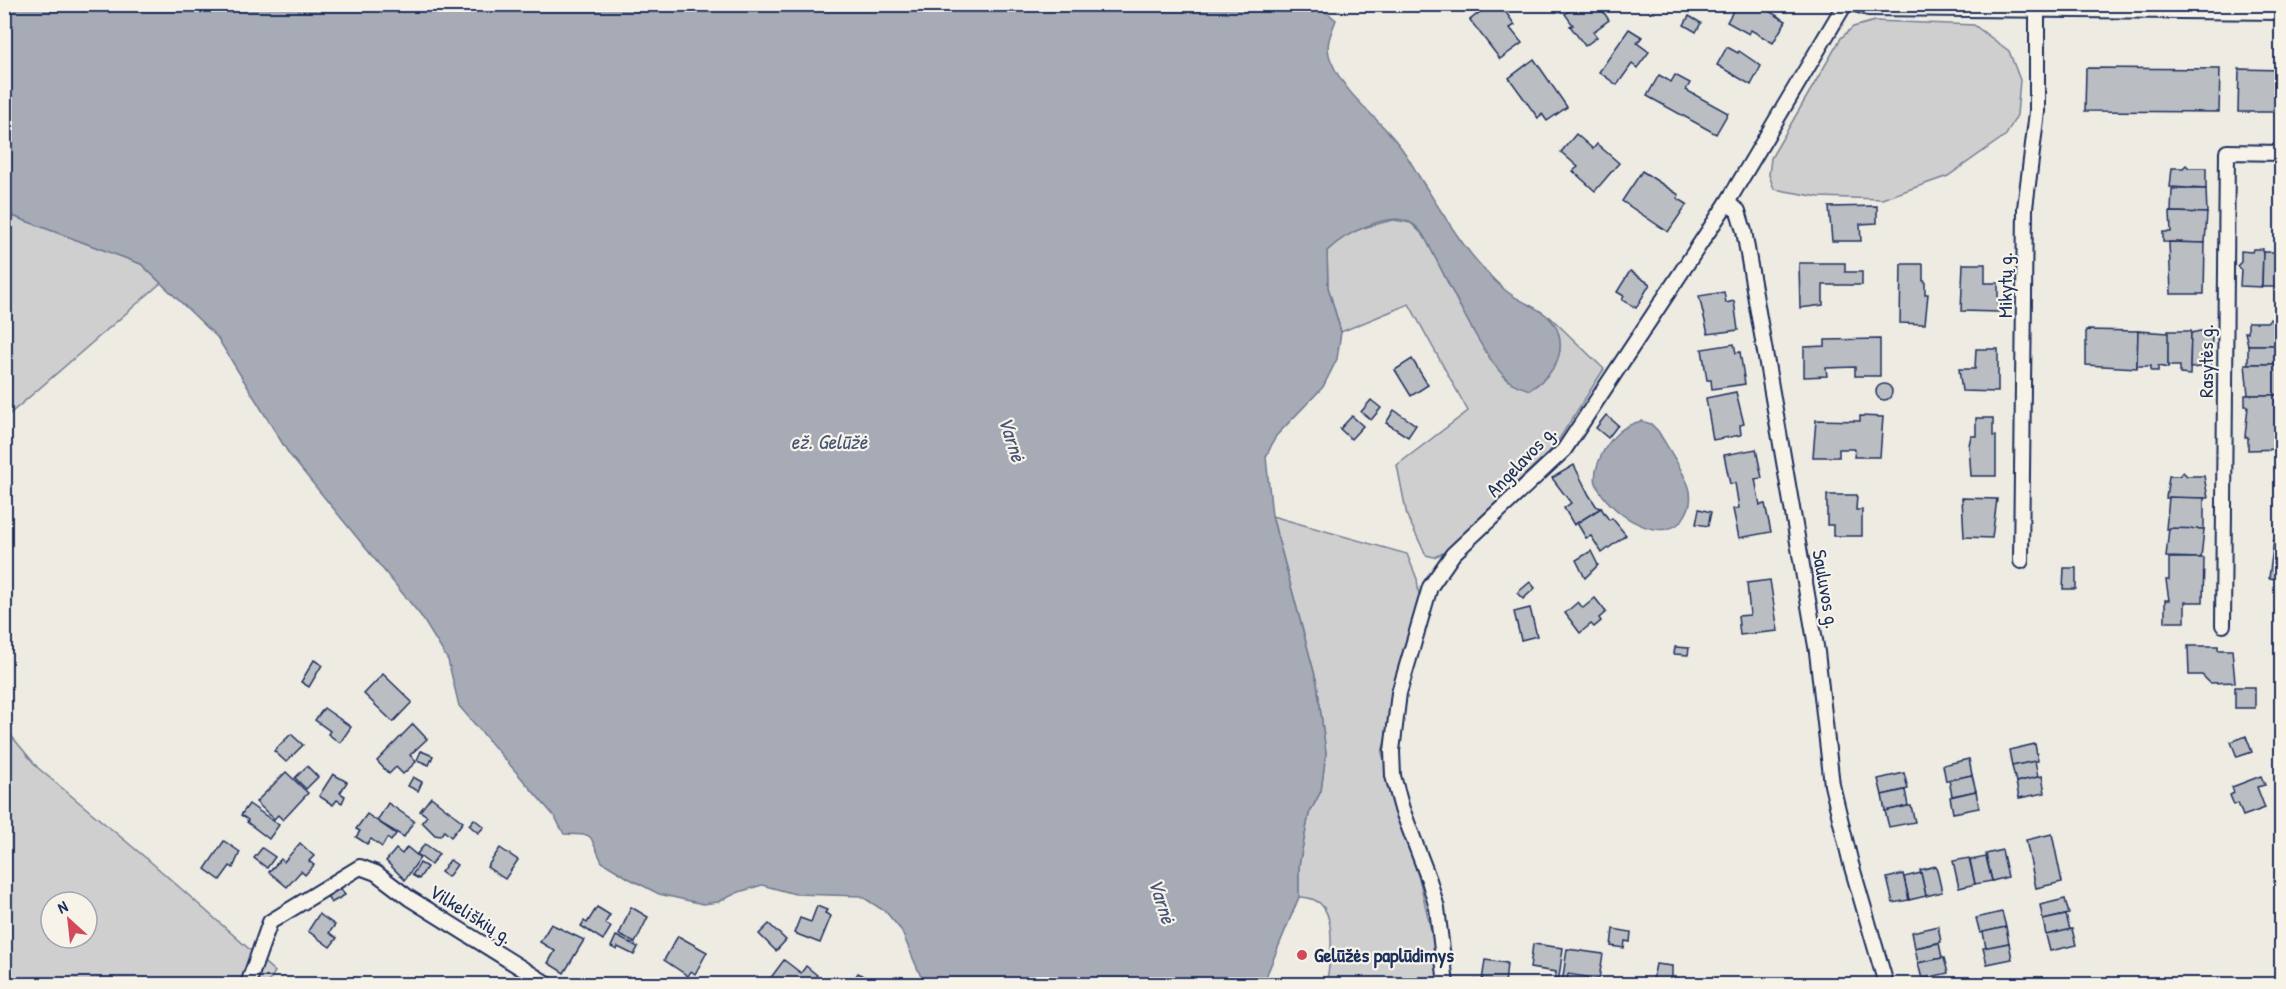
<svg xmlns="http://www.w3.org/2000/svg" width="2286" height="989" viewBox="0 0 2286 989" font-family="'Patrick Hand',sans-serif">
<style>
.green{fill:#cfcfcf;stroke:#757f96;stroke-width:1.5;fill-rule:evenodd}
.water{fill:#a6abb5;stroke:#6e7992;stroke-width:1.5}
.building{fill:#babdc2;stroke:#1b2f5e;stroke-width:1.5}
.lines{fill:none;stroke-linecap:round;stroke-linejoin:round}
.street-casing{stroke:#1b2f5e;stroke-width:18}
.street{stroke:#f7f3e8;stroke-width:14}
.poi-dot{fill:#d1495b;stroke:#f7f3e8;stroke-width:2}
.labels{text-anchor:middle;stroke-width:4.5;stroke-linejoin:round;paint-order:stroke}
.street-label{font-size:20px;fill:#1b2f5e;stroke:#f7f3e8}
.poi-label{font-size:20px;font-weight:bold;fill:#1b2f5e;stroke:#f7f3e8;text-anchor:start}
.water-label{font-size:21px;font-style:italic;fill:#455478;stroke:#f7f3e8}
</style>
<rect width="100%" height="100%" fill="#eeebe2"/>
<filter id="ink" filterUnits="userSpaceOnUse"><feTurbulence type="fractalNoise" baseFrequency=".0167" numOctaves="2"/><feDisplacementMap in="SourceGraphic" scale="12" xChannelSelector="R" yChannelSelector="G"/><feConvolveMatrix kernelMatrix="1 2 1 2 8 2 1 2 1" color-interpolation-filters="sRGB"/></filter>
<g filter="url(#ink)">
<g class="green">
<polygon points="1875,21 1974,25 2009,51 2020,80 2017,115 2006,135 1948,176 1882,199 1819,197 1774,189 1769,175 1771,158 1841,38 1853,27"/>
<polygon points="5,210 10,215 141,264 161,283 5,418"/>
<path d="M1394,220l17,3 14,14 34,68 38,62 63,-16 -1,-16 -10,-19 55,53 -50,78 -111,106 -9,4 -8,-2 -19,-39 -10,-51 71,-54 -59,-107 -68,28 -13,-45 -1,-36c19,-20 41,-25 67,-31z"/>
<path d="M1272,516l135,38 10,25 3,25 -38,149 38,129 15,66 3,36h-112c4,-19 10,-58 -2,-76 -6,-9 -16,-11 -25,-11v-32l10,-51 12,-23 5,-38 -9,-70z"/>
<path d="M4,727l34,41 114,95 123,109 -8,12h-262zM51,902h36v36h-36z"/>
</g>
<g class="water">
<path d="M5,4l1313,1 18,15c-6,16 -12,26 -4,43 13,31 43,52 63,77 10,11 17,25 25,38 25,39 49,81 85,112 18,16 47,18 54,45 6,25 -11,44 -30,55 -7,-3 -16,-5 -21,-10 -23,-19 -56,-90 -71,-119 -7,-12 -13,-31 -26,-38 -22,-13 -68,12 -84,28l1,36 13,45 -4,27 -14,28 -47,49 -10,21 6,59 45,167 9,70 -5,38 -12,23 -10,51v32l-36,87h-339l-23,-54 -15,-18 -25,-16 -66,-2 -33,-9 -23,7 -21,10 -15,2 -44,-10 -29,-15 -28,-17 -11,-24 -4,-3 -23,-1 -9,-17 -96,-111 -11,-46 -27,-44 -132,-162 -72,-117 -76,-73 -131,-49 -5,-5z"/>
<path d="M1641,421l10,3 7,7c10,17 24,37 31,56 3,10 2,18 -3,27 -19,38 -80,-2 -90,-31 -3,-10 3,-23 7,-31 10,-17 19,-26 38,-31z"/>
</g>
<g class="building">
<polygon points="1490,4 1500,4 1515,25 1510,28 1522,43 1500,59 1470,20"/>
<polygon points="1578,4 1598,4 1609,20 1593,32 1597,37 1585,46 1570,26 1573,25 1565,14"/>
<polygon points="1737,4 1757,4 1786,21 1773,43 1751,30 1749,34 1727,22"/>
<polygon points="1689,16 1701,23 1696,32 1684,25"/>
<polygon points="1629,29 1642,37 1637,43 1649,52 1637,68 1632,64 1617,85 1599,72"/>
<polygon points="1727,47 1738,53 1739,51 1761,66 1751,85 1717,65"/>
<polygon points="1534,59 1567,107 1547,121 1542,114 1538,118 1509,78"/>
<polygon points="2086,68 2220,69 2219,112 2085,111"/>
<polygon points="2239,69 2282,70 2282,112 2238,112"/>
<polygon points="1659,75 1671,82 1675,75 1690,83 1686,90 1728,113 1716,134 1647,96"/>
<polygon points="1576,134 1593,149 1597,144 1619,163 1595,191 1573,171 1578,167 1561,152"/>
<polygon points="2186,165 2189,168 2206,168 2206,189 2170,187 2172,168 2183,168"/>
<polygon points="1642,171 1679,195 1677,198 1687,204 1668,232 1622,201"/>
<polygon points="2172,189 2206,189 2207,213 2171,212"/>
<polygon points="1877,206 1877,223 1860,224 1861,241 1832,241 1829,207"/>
<polygon points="2170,212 2207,213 2205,243 2163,242 2163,232 2171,232"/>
<polygon points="2169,242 2205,243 2204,294 2171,294"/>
<polygon points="2253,249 2263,249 2262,287 2240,286 2241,270 2237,266 2241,262 2241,251 2252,252"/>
<polygon points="2263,252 2282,252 2282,287 2262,287"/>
<polygon points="1799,263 1845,263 1845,272 1862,272 1862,285 1823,285 1823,305 1800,308"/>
<polygon points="1901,264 1923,264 1923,281 1925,281 1925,294 1928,294 1925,324 1900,323"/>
<polygon points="1963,264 1985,264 1985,283 1998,283 1998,312 1961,311"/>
<polygon points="1630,271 1650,284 1636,308 1622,300 1624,296 1617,292"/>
<polygon points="1724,292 1726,303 1734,301 1738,330 1708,334 1699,296"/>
<polygon points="2270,319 2273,322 2282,322 2282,345 2248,345 2245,332 2248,333 2248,322 2267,322"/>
<polygon points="2086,330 2138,331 2137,368 2086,365"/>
<polygon points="2138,331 2169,333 2168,368 2158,366 2158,371 2151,371 2151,366 2137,366"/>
<polygon points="2168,331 2191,331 2190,375 2180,374 2180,366 2168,366"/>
<polygon points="2200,331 2212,332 2211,366 2190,368 2191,333"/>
<polygon points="1880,339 1880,376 1855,376 1855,367 1826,368 1827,376 1804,377 1804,347 1825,346 1825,340"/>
<polygon points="1734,344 1736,353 1740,352 1745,384 1712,389 1711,380 1707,380 1702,349"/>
<rect x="2248" y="345" width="34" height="19"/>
<polygon points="1976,349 1998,349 1998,392 1962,391 1959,369 1975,369"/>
<polygon points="1412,359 1428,385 1411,396 1395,370"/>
<polygon points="2245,364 2282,364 2282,395 2248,395"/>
<circle cx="1884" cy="392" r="8"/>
<polygon points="1736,392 1744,424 1740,425 1741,435 1713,440 1706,398"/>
<polygon points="2245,395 2282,395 2282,449 2248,450 2248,437 2245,437 2248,406 2245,406"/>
<polygon points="1371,400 1381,408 1371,420 1361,412"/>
<polygon points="1394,410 1416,425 1408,437 1386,423"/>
<polygon points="1606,415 1618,425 1608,438 1596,428"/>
<polygon points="1352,416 1363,426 1351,439 1340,429"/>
<polygon points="1860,416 1883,417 1880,457 1854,457 1855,449 1839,449 1839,457 1813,457 1816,420 1860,421"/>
<polygon points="1976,418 1993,418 1993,436 1996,436 1996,476 1971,476 1969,445 1971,436 1976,436"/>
<polygon points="1756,449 1762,478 1755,479 1760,505 1765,504 1771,532 1739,538 1733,509 1739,508 1735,483 1730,484 1724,455"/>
<polygon points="1574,465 1589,495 1597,507 1601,508 1574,525 1564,508 1571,503 1552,478"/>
<polygon points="2183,472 2187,476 2204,476 2208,498 2166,498 2169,476 2179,476"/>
<polygon points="1827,495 1857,495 1856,510 1862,510 1862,536 1833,536 1833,525 1827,525"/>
<polygon points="2169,497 2204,498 2204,529 2166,529"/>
<polygon points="1962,498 1997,499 1992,538 1964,537"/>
<polygon points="1601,508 1609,520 1612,518 1626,535 1602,553 1591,536 1586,538 1577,523"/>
<polygon points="1699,509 1711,512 1708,526 1696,524"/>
<polygon points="2169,528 2204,529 2201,558 2166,557"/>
<polygon points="2274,540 2282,541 2282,588 2277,587 2278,579 2269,578"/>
<polygon points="1591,551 1598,565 1585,578 1576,560"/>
<polygon points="2169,558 2204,558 2203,602 2185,602 2185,622 2165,622 2165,600 2169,600 2166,580 2169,580"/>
<polygon points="2064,568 2076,568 2076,589 2063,589"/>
<polygon points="1770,580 1778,631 1740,635 1738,616 1750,615 1747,583"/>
<polygon points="1530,582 1535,588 1523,599 1517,593"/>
<polygon points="1595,598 1606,612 1599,618 1601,621 1594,627 1591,624 1580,633 1565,613 1578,602 1583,608"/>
<polygon points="1530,608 1537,636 1521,640 1514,612"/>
<polygon points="2188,646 2218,646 2218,650 2232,650 2235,682 2210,683 2202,675 2189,675"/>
<polygon points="1675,647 1689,648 1688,655 1674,654"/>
<polygon points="314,660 322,665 309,687 301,682"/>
<polygon points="383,674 412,702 393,722 364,694"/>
<rect x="2235" y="687" width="20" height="21"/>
<polygon points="324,708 351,727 340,743 328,734 330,731 315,720"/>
<polygon points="413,724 427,739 410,755 416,762 403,774 396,767 389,774 377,761"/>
<polygon points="291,734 303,745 286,762 274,751"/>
<polygon points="2246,736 2252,752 2237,757 2231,742"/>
<polygon points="2035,744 2038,761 2012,766 2009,750"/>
<polygon points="421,751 433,756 429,765 417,760"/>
<polygon points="1969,759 1972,775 1946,781 1943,765"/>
<polygon points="2035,761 2038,777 2016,782 2012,766"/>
<polygon points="307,766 318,777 306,789 295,778"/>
<polygon points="286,772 308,793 283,820 278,815 274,819 256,802"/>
<polygon points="1904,773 1908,789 1882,795 1878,779"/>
<polygon points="333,774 347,782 340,793 345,796 342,803 337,800 333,805 319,796"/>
<polygon points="1972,775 1976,791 1952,796 1949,780"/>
<polygon points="2042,776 2045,793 2019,798 2016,782"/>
<polygon points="2261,776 2265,785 2257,787 2265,808 2243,816 2238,803 2234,805 2230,795 2234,793 2232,787"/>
<polygon points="413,777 422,782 418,791 408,786"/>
<polygon points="1905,790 1908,806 1885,811 1882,795"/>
<polygon points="1976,791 1979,808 1953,813 1950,797"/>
<polygon points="431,797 463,822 451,837 444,831 440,836 435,835 422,822 427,816 420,811"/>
<polygon points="388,803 414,821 404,837 377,821"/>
<polygon points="249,804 279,825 269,839 247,822 248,820 241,815"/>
<polygon points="1908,806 1911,806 1915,822 1889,827 1885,811"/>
<polygon points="367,814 396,834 391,841 387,838 382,847 371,839 367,844 356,837 360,831 356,829"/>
<polygon points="474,819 484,827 478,833 469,825"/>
<polygon points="2052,834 2062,882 2036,888 2026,840"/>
<polygon points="224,841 240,852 233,868 230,866 220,880 205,869"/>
<polygon points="300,843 314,856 309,861 314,865 305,875 301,871 287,887 269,872 281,859 284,862"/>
<polygon points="425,844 439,854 431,865 417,854"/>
<polygon points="407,847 420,858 405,880 386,861 396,849 402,854"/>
<polygon points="262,848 275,857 267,868 254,858"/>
<polygon points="500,848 518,860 505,879 487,867"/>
<polygon points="2002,850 2008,877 1992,881 1986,854"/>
<polygon points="1986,857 1992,881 1975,884 1970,860"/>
<polygon points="1969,858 1975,884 1959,888 1953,861"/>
<polygon points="450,860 457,865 448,877 441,872"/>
<polygon points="420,863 427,867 419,879 412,875"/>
<polygon points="1936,866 1942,892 1926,896 1920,870"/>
<polygon points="1921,873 1926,896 1909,900 1904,877"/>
<polygon points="1903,874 1909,900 1893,903 1887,878"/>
<polygon points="340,887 345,895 331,903 326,895"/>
<polygon points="2065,899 2069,914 2043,920 2040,905"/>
<polygon points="817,906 827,910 825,913 831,916 820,943 794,933 800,918 811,922"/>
<polygon points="597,907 610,915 605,923 611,927 603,940 581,926 584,921 587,923"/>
<polygon points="631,907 648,917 635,943 619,935"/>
<polygon points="2002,912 2006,927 1980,933 1976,918"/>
<polygon points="319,914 335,925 329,933 337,938 330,947 308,931"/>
<polygon points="2066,915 2070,930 2046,935 2043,920"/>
<polygon points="551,924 584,940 564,973 548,963 555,951 540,942"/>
<polygon points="769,924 786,940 776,951 759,934"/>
<polygon points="1938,926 1941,942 1915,948 1912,932"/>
<polygon points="2006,927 2009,943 1986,948 1983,932"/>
<polygon points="1613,929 1631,932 1630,942 1625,941 1624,948 1611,946"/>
<polygon points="2072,929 2076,945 2050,951 2046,935"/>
<polygon points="616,936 638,947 634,955 618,947 617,950 611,947"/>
<polygon points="678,936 707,952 695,974 691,971 688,976 664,960"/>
<polygon points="1939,943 1942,958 1918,963 1915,948"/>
<polygon points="2009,943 2012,959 1987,964 1983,948"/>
<polygon points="1533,944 1563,948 1558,984 1554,984 1556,972 1530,968"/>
<polygon points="1567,949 1603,954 1599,979 1568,974 1567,984 1562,984"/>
<polygon points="1942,958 1944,958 1948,973 1922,979 1918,963"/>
<polygon points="784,960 801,973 806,966 817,975 810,984 766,984"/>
<polygon points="1485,960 1507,963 1505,984 1475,984 1475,980 1482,981"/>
<polygon points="1656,964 1672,966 1672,984 1652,984"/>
<polygon points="858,973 871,981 868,984 862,984 854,979"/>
</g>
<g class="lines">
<g class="street-casing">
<g id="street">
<polyline points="1855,4 1868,8 2282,12"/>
<polyline points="1727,203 1738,211 1744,231 1817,652 1832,785 1851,864 1886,984"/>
<polyline points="2021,561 2025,208 2037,112 2037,10"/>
<polyline points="2223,625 2227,152 2282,153"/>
<polyline points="248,984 270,922 360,867 376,873 409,898 547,984"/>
<polyline points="1446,984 1437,908 1429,880 1402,809 1393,776 1392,751 1399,693 1430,587 1453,554 1564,450 1727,203 1845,4"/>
</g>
</g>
<use href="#street" class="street"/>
</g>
</g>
<circle class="poi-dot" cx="1302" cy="955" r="6"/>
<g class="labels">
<g class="street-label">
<text transform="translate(2005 285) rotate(-90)" y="7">Mikytų g.</text>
<text transform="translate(2206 361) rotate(-90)" y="7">Rasytės g.</text>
<text transform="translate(1521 461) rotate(-46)" y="7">Angelavos g.</text>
<text transform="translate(1826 589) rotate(80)" y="7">Sauluvos g.</text>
<text transform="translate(471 914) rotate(32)" y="7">Vilkeliškių g.</text>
</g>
<g class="poi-label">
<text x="1314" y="962">Gelūžės paplūdimys</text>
</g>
<g class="water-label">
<text transform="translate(1012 439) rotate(72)" y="7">Varnė</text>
<text x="829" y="449">ež. Gelūžė</text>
<text transform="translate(1162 901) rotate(72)" y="7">Varnė</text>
</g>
</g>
<rect width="2286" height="989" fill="none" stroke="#f7f3e8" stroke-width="24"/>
<rect x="12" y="12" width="2262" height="965" fill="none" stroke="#1b2f5e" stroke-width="2" filter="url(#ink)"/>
<g transform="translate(69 920) rotate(333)"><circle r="28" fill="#f7f3e8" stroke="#9fa5b1" stroke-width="1.5"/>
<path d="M0-4.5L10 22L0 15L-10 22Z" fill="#d1495b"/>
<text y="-9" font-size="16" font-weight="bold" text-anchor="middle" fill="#1b2f5e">N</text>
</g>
</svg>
